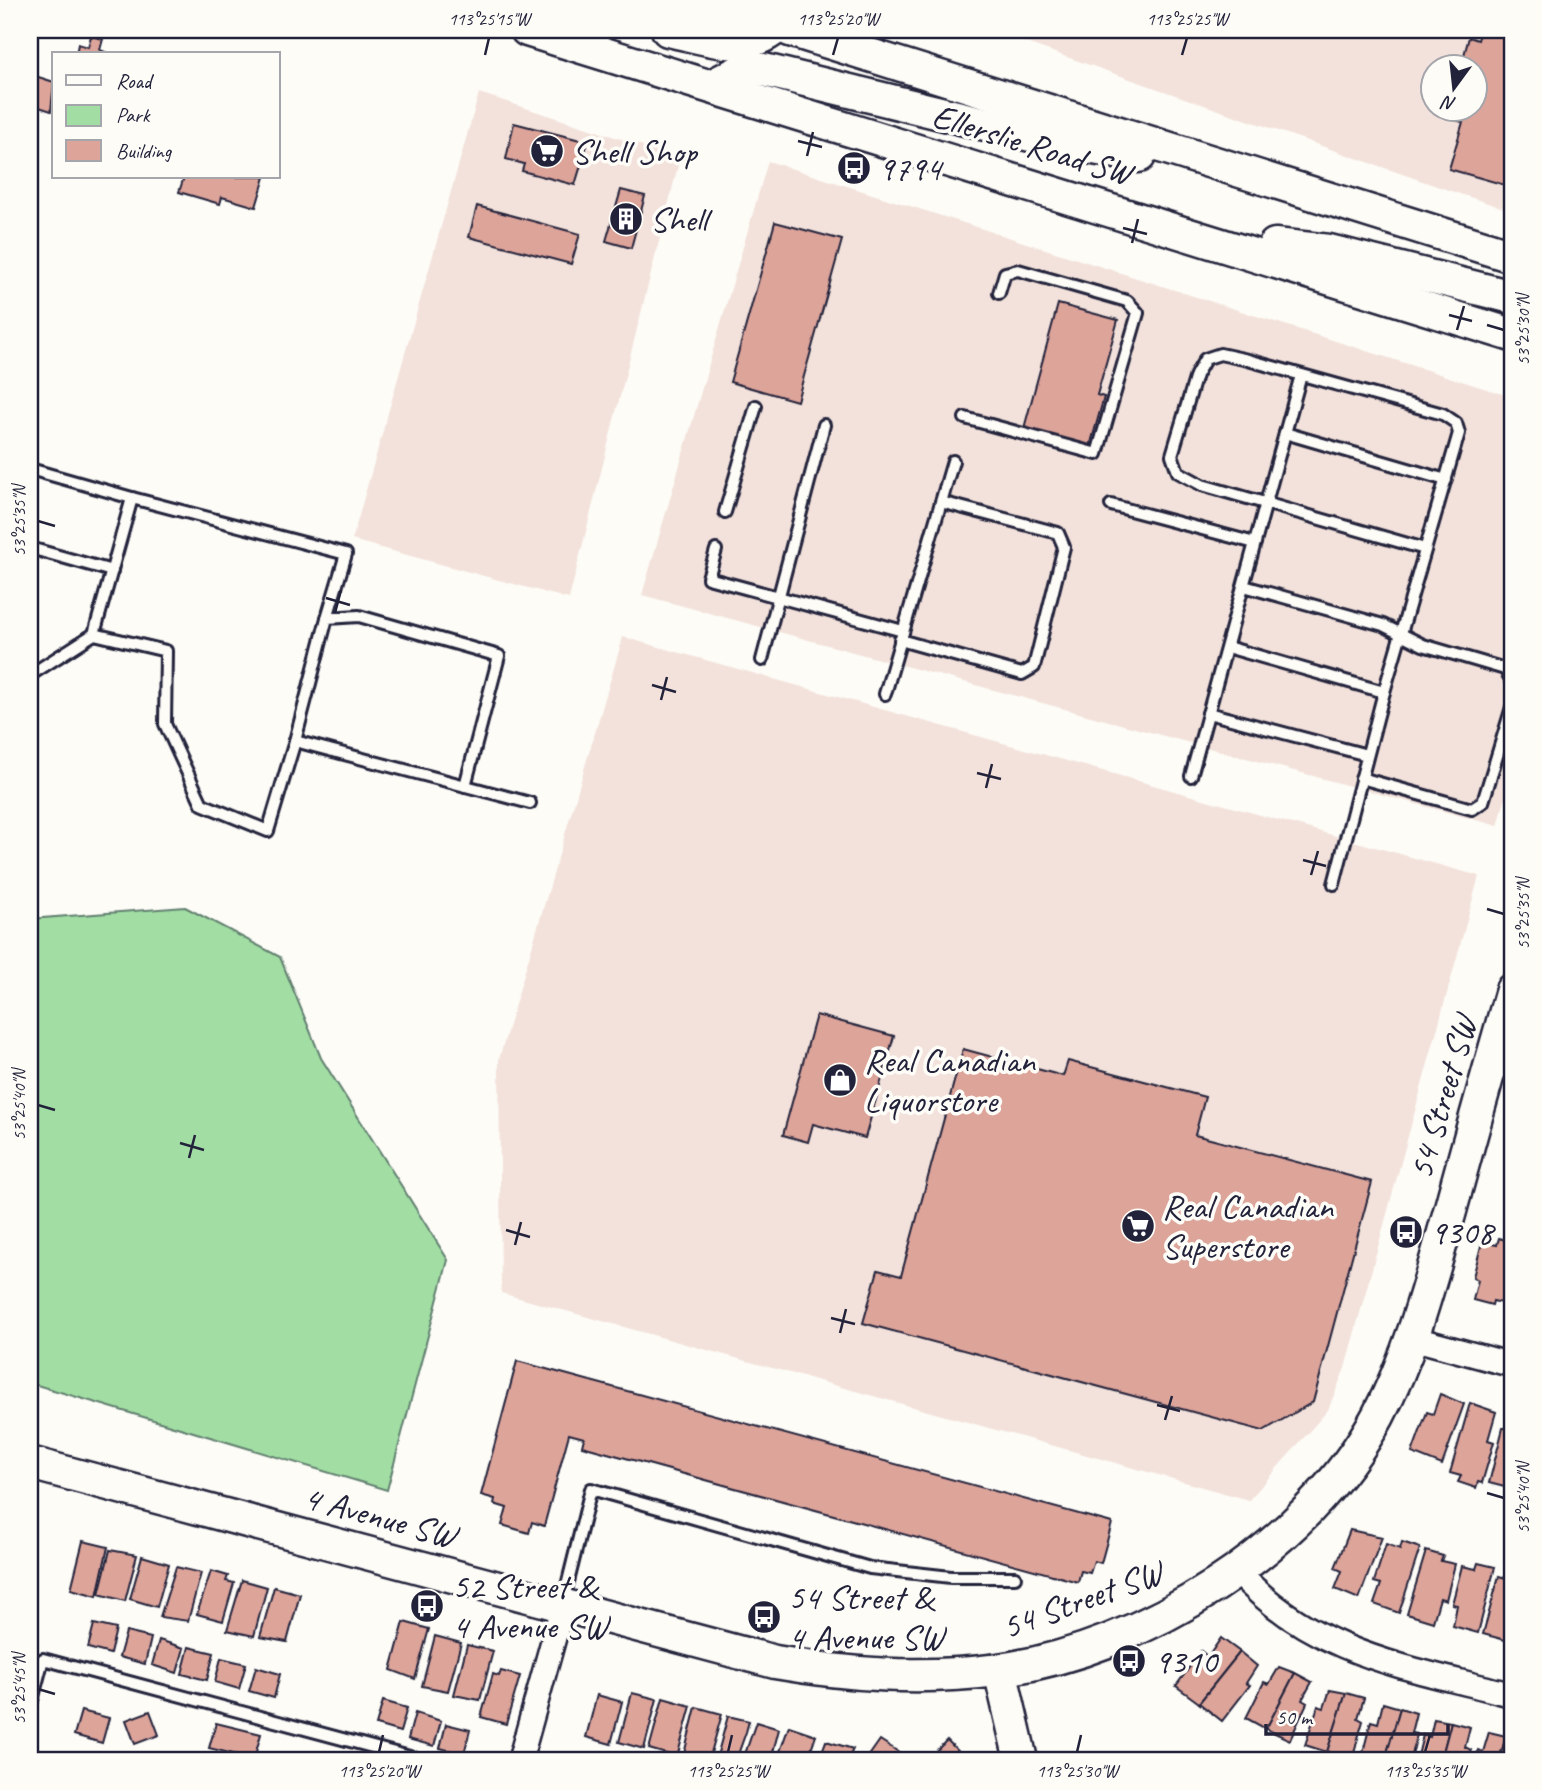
<svg xmlns="http://www.w3.org/2000/svg" width="1542" height="1790" viewBox="0 0 1542 1790" font-family="Caveat,sans-serif">
<style>
.built{fill:#f3e2db;fill-rule:evenodd}
.green{fill:#a2dea4;stroke:#628070;stroke-width:2}
.building{fill:#dda49a;stroke:#22223b;stroke-width:2}
.lines{fill:none;stroke-linecap:round;stroke-linejoin:round}
.lane-casing{stroke:#22223b;stroke-width:16}
.street-casing{stroke:#22223b;stroke-width:28}
.secondary-casing{stroke:#22223b;stroke-width:37}
.lane{stroke:#fdfcf7;stroke-width:10}
.street{stroke:#fdfcf7;stroke-width:23}
.secondary{stroke:#fdfcf7;stroke-width:32}
.ticks{fill:none;stroke:#22223b;stroke-width:2.5}
.labels{text-anchor:middle;stroke-width:7;stroke-linejoin:round;paint-order:stroke}
.street-label{font-size:35px;fill:#22223b;stroke:#fdfcf7}
.poi-label{font-size:35px;fill:#22223b;stroke:#fdfcf7;text-anchor:start}
.neatline{fill:none;stroke:#22223b;stroke-width:2.5}
.ticks-label{font-size:18px;text-anchor:middle;fill:#22223b}
</style>
<rect width="100%" height="100%" fill="#fdfcf7"/>
<filter id="ink" filterUnits="userSpaceOnUse"><feTurbulence type="fractalNoise" baseFrequency=".0143" numOctaves="2"/><feDisplacementMap in="SourceGraphic" scale="14" xChannelSelector="R" yChannelSelector="G"/><feConvolveMatrix kernelMatrix="1 2 1 2 8 2 1 2 1" color-interpolation-filters="sRGB"/></filter>
<g filter="url(#ink)">
<g class="built">
<path d="M989,30h523v181l-61,-20zM1434,66h42v42h-42z"/>
<polygon points="479,93 680,158 569,599 352,540"/>
<polygon points="768,161 1512,397 1512,773 1498,826 642,595"/>
<polygon points="623,637 1479,876 1345,1368 1328,1410 1249,1500 501,1293 499,1059"/>
</g>
<polygon class="green" points="185,907 280,957 321,1058 448,1260 387,1490 30,1383 30,919"/>
<g class="building">
<polygon points="1481,30 1512,30 1512,187 1449,169 1463,122 1447,118 1450,108 1476,108 1476,66 1461,66 1469,37 1478,40"/>
<polygon points="91,36 103,39 100,50 110,54 76,54 78,44 88,47"/>
<polygon points="32,75 54,82 51,111 30,104"/>
<polygon points="514,123 588,142 575,185 522,171 524,164 506,159"/>
<polygon points="184,177 265,177 256,207 222,197 220,204 179,192"/>
<polygon points="621,190 645,196 631,248 606,241"/>
<polygon points="477,206 580,234 571,264 469,237"/>
<polygon points="775,222 842,240 797,401 730,382"/>
<polygon points="1058,304 1118,320 1097,395 1104,397 1089,450 1023,432"/>
<polygon points="816,1015 894,1036 865,1138 813,1124 808,1142 783,1135"/>
<polygon points="963,1049 1063,1076 1068,1061 1205,1097 1195,1135 1372,1182 1313,1402 1263,1431 863,1323 878,1270 901,1276"/>
<polygon points="1499,1238 1512,1242 1512,1259 1502,1303 1493,1301 1492,1305 1473,1300 1478,1280 1473,1277 1482,1242 1497,1245"/>
<polygon points="1512,1291 1512,1311 1507,1310"/>
<polygon points="517,1361 1112,1523 1101,1563 1094,1561 1090,1573 1081,1571 1078,1582 582,1446 584,1438 569,1434 544,1526 532,1522 529,1533 502,1525 507,1508 494,1504 495,1499 481,1495"/>
<polygon points="1440,1394 1464,1404 1442,1465 1412,1453 1427,1412 1433,1414"/>
<polygon points="1470,1403 1496,1412 1488,1440 1494,1442 1482,1483 1478,1482 1476,1488 1458,1482 1461,1476 1450,1473"/>
<polygon points="1503,1428 1512,1428 1512,1489 1489,1483"/>
<polygon points="1350,1530 1382,1537 1359,1599 1335,1589 1342,1571 1335,1568"/>
<polygon points="83,1541 108,1547 97,1596 71,1589"/>
<polygon points="1402,1542 1420,1548 1399,1613 1374,1604 1381,1584 1374,1582 1386,1544 1400,1549"/>
<polygon points="110,1550 137,1555 125,1601 99,1594"/>
<polygon points="1426,1551 1443,1556 1441,1561 1455,1564 1446,1600 1440,1598 1433,1622 1407,1614"/>
<polygon points="142,1556 169,1564 157,1607 130,1599"/>
<polygon points="1478,1563 1495,1567 1478,1633 1453,1626 1457,1605 1452,1604 1462,1566 1476,1569"/>
<polygon points="176,1567 201,1573 188,1621 160,1617"/>
<polygon points="211,1571 228,1576 226,1581 234,1583 223,1621 197,1614"/>
<polygon points="1499,1576 1512,1580 1512,1631 1509,1641 1483,1634"/>
<polygon points="242,1580 267,1587 254,1636 227,1630"/>
<polygon points="274,1587 300,1594 287,1642 260,1637"/>
<polygon points="404,1622 429,1629 415,1679 391,1670"/>
<polygon points="94,1624 116,1629 110,1654 88,1648"/>
<polygon points="126,1632 151,1638 145,1664 119,1657"/>
<polygon points="435,1636 461,1643 448,1691 422,1686"/>
<polygon points="1221,1638 1240,1652 1199,1703 1176,1686 1201,1651 1208,1657"/>
<polygon points="159,1640 184,1648 177,1673 152,1665"/>
<polygon points="467,1645 493,1651 480,1700 454,1695"/>
<polygon points="189,1647 214,1653 207,1680 182,1674"/>
<polygon points="1240,1652 1257,1666 1246,1683 1250,1685 1222,1721 1199,1703"/>
<polygon points="221,1658 246,1664 239,1689 215,1682"/>
<polygon points="256,1667 280,1674 274,1698 249,1691"/>
<polygon points="1279,1667 1295,1673 1266,1729 1246,1718 1264,1682 1269,1684"/>
<polygon points="501,1671 520,1676 506,1724 481,1717 493,1674 499,1676"/>
<polygon points="1295,1673 1312,1682 1302,1700 1307,1703 1290,1740 1266,1729"/>
<polygon points="1330,1690 1346,1693 1327,1752 1305,1745 1318,1706 1324,1708"/>
<polygon points="632,1693 657,1699 644,1749 619,1742"/>
<polygon points="1346,1693 1364,1698 1358,1718 1363,1721 1352,1759 1327,1752"/>
<polygon points="597,1695 622,1702 611,1744 586,1737"/>
<polygon points="663,1698 691,1706 677,1757 649,1749"/>
<polygon points="383,1701 407,1708 400,1732 376,1725"/>
<polygon points="1383,1703 1400,1708 1385,1760 1361,1760 1371,1721 1378,1723"/>
<polygon points="696,1707 722,1714 709,1760 684,1754"/>
<polygon points="1400,1708 1416,1713 1411,1733 1417,1734 1411,1760 1385,1760"/>
<polygon points="81,1711 109,1718 102,1743 74,1735"/>
<polygon points="150,1711 159,1735 135,1744 126,1720"/>
<polygon points="415,1713 441,1721 434,1746 408,1739"/>
<polygon points="728,1716 749,1721 746,1732 736,1760 716,1760"/>
<polygon points="1434,1719 1451,1722 1441,1760 1417,1760 1423,1735 1430,1737"/>
<polygon points="756,1722 779,1729 771,1760 743,1760"/>
<polygon points="1451,1722 1470,1727 1465,1747 1471,1750 1468,1760 1441,1760"/>
<polygon points="216,1723 261,1734 254,1759 209,1748"/>
<polygon points="446,1724 470,1730 464,1754 440,1748"/>
<polygon points="789,1726 816,1735 807,1760 777,1760"/>
<polygon points="1489,1732 1506,1736 1499,1760 1475,1760 1478,1750 1483,1752"/>
<polygon points="1506,1738 1512,1739 1512,1760 1499,1760"/>
<polygon points="880,1740 903,1755 900,1760 866,1760"/>
<polygon points="947,1740 965,1758 927,1760"/>
<polygon points="826,1741 853,1749 848,1760 819,1760"/>
<polygon points="326,1752 356,1760 323,1760"/>
</g>
<g class="lines">
<g class="lane-casing">
<g id="lane">
<polyline points="965,418 1097,454 1138,313 1127,301 1018,270 1005,273 999,293"/>
<polyline points="1285,433 1446,480"/>
<polyline points="30,469 132,498"/>
<polyline points="1111,505 1255,543"/>
<polyline points="725,512 756,406"/>
<polyline points="30,548 112,571"/>
<polyline points="716,550 708,578 903,631"/>
<polyline points="1244,586 1383,625 1423,645 1505,669 1512,681"/>
<polyline points="94,634 166,651 165,724 202,804 268,831 295,741 530,803"/>
<polyline points="900,640 1022,674 1034,667 1064,547 1058,533 941,502"/>
<polyline points="1227,647 1384,692"/>
<polyline points="762,660 824,425"/>
<polyline points="30,675 94,634 132,498 346,554 327,618"/>
<polyline points="885,694 953,461"/>
<polyline points="1208,713 1367,755"/>
<polyline points="295,741 327,618 359,616 499,656 465,786"/>
<polyline points="1191,776 1301,375"/>
<polyline points="1361,778 1472,809 1483,802 1512,707"/>
<polyline points="1334,884 1384,692 1459,433 1456,423 1443,414 1248,360 1220,354 1205,359 1196,375 1172,455 1178,472 1202,485 1425,549"/>
<polyline points="563,1602 591,1489 870,1568 951,1577 1015,1577"/>
<polyline points="30,1708 43,1659 421,1760"/>
</g>
</g>
<g class="street-casing">
<g id="street">
<polyline points="1412,1338 1512,1365"/>
<path d="M1237,1571c76,84 171,96 275,124"/>
<polyline points="520,1760 563,1605"/>
</g>
</g>
<g class="secondary-casing">
<g id="secondary">
<polyline points="527,30 1512,335"/>
<path d="M668,30c37,7 72,24 105,0"/>
<polyline points="790,30 1512,256"/>
<polyline points="713,85 745,69 764,70 1059,142 1139,156"/>
<polyline points="1275,245 1329,251 1512,297"/>
<path d="M30,1463l745,199c75,13 147,18 223,8 146,-20 309,-122 380,-254 34,-64 52,-135 72,-205 20,-74 41,-148 62,-221"/>
<polyline points="1000,1670 1021,1760"/>
</g>
</g>
<use href="#lane" class="lane"/>
<use href="#street" class="street"/>
<use href="#secondary" class="secondary"/>
</g>
</g>
<path class="ticks" d="M485,55l4,-17M833,55l5,-17M1182,55l5,-17M798,141l24,6M807,156l6,-24M1123,228l24,6M1132,243l6,-24M1449,315l23,6M1487,325l17,5M1457,330l7,-24M38,521l17,5M326,598l24,7M335,613l6,-23M652,685l24,7M661,700l6,-23M977,773l24,6M986,788l6,-24M1303,860l23,6M1311,875l7,-24M1487,909l17,5M38,1105l17,5M180,1143l24,7M189,1158l6,-23M506,1230l24,7M515,1245l6,-23M831,1318l24,6M840,1333l6,-24M1157,1405l23,6M1165,1420l7,-24M1487,1493l17,5M38,1689l17,5M379,1752l4,-17M728,1752l4,-17M1077,1752l4,-17M1425,1752l5,-17"/>
<defs>
<g id="supermarket-disc" transform="scale(1.75)"><circle r="9.5" fill="#22223b" stroke="#fdfcf7"/><path d="M-6-5.5h2.5l.6 2H6L4.5 2H-2.5L-4.4-4H-6ZM-1.5 3.2a1.3 1.3 0 1 0 .1 0ZM3 3.2a1.3 1.3 0 1 0 .1 0Z" fill="#fff"/></g>
<g id="bus-disc" transform="scale(1.75)"><circle r="9.5" fill="#22223b" stroke="#fdfcf7"/><path d="M-5-6H5V4H4V6H2V4H-2V6H-4V4H-5ZM-3.5-4V0h7V-4ZM-3.5 1.2v1.5H-2V1.2ZM2 1.2v1.5H3.5V1.2Z" fill="#fff"/></g>
<g id="building-disc" transform="scale(1.75)"><circle r="9.5" fill="#22223b" stroke="#fdfcf7"/><path d="M-4-6H4V6H1V3H-1V6H-4ZM-2.5-4.3h1.7v1.8h-1.7ZM.8-4.3h1.7v1.8H.8ZM-2.5-1h1.7V.8h-1.7ZM.8-1h1.7V.8H.8Z" fill="#fff"/></g>
<g id="shop-disc" transform="scale(1.75)"><circle r="9.5" fill="#22223b" stroke="#fdfcf7"/><path d="M-5-2.5h2.3a2.7 3.5 0 0 1 5.4 0H5L5.5 6h-11ZM-1.5-2.5h3a1.5 2.3 0 0 0-3 0Z" fill="#fff"/></g>
</defs>
<g fill-rule="evenodd">
<use href="#supermarket-disc" x="547" y="151"/>
<use href="#bus-disc" x="854" y="168"/>
<use href="#building-disc" x="626" y="219"/>
<use href="#shop-disc" x="840" y="1080"/>
<use href="#supermarket-disc" x="1138" y="1226"/>
<use href="#bus-disc" x="1406" y="1232"/>
<use href="#bus-disc" x="427" y="1606"/>
<use href="#bus-disc" x="764" y="1617"/>
<use href="#bus-disc" x="1129" y="1661"/>
</g>
<g class="labels">
<g class="street-label">
<text transform="translate(1032 144) rotate(17)" y="12">Ellerslie Road SW</text>
<text transform="translate(1442 1097) rotate(-74)" y="12">54 Street SW</text>
<text transform="translate(380 1516) rotate(15)" y="12">4 Avenue SW</text>
<text transform="translate(1082 1599) rotate(-20)" y="12">54 Street SW</text>
</g>
<g class="poi-label">
<text x="572" y="163">Shell Shop</text>
<text x="878" y="180">9794</text>
<text x="650" y="231">Shell</text>
<text x="864" y="1072">Real Canadian<tspan x="864" dy="40">Liquorstore</tspan></text>
<text x="1162" y="1218">Real Canadian<tspan x="1162" dy="40">Superstore</tspan></text>
<text x="1430" y="1244">9308</text>
<text x="452" y="1598">52 Street &amp;<tspan x="452" dy="40">4 Avenue SW</tspan></text>
<text x="788" y="1609">54 Street &amp;<tspan x="788" dy="40">4 Avenue SW</tspan></text>
<text x="1154" y="1673">9310</text>
</g>
</g>
<rect width="1542" height="1790" fill="none" stroke="#fdfcf7" stroke-width="77"/>
<rect x="52" y="52" width="228" height="126" fill="#fdfcf7" stroke="#a5a5ac" stroke-width="2"/>
<rect x="66" y="75" width="35" height="10" fill="#fdfcf7" stroke="#a5a5ac" stroke-width="2"/>
<text x="116" y="88" font-size="21" fill="#22223b">Road</text>
<rect x="66" y="105" width="35" height="21" fill="#a2dea4" stroke="#a5a5ac" stroke-width="2"/>
<text x="116" y="122" font-size="21" fill="#22223b">Park</text>
<rect x="66" y="140" width="35" height="21" fill="#dda49a" stroke="#a5a5ac" stroke-width="2"/>
<text x="116" y="158" font-size="21" fill="#22223b">Building</text>
<g transform="translate(1454 88) rotate(195)"><circle r="33" fill="#fdfcf7" stroke="#a5a5ac" stroke-width="2"/>
<path d="M0-5L12 26L0 18L-12 26Z" fill="#22223b"/>
<text y="-10" font-size="19" font-weight="bold" text-anchor="middle" fill="#22223b">N</text>
</g>
<path d="M1266 1724v10h182v-10" fill="none" stroke="#22223b" stroke-width="3.5"/>
<text x="1276" y="1724" font-size="21" fill="#22223b" stroke="#fdfcf7" stroke-width="5" paint-order="stroke">50 m</text>
<rect x="38" y="38" width="1466" height="1714" class="neatline"/>
<g class="ticks-label">
<text x="489" y="25">113°25'15"W</text>
<text x="838" y="25">113°25'20"W</text>
<text x="1187" y="25">113°25'25"W</text>
<text transform="translate(1523 330) rotate(-90)" y="6">53°25'30"N</text>
<text transform="translate(19 521) rotate(-90)" y="6">53°25'35"N</text>
<text transform="translate(1523 914) rotate(-90)" y="6">53°25'35"N</text>
<text transform="translate(19 1105) rotate(-90)" y="6">53°25'40"N</text>
<text transform="translate(1523 1498) rotate(-90)" y="6">53°25'40"N</text>
<text transform="translate(19 1689) rotate(-90)" y="6">53°25'45"N</text>
<text x="379" y="1777">113°25'20"W</text>
<text x="728" y="1777">113°25'25"W</text>
<text x="1077" y="1777">113°25'30"W</text>
<text x="1425" y="1777">113°25'35"W</text>
</g>
</svg>
